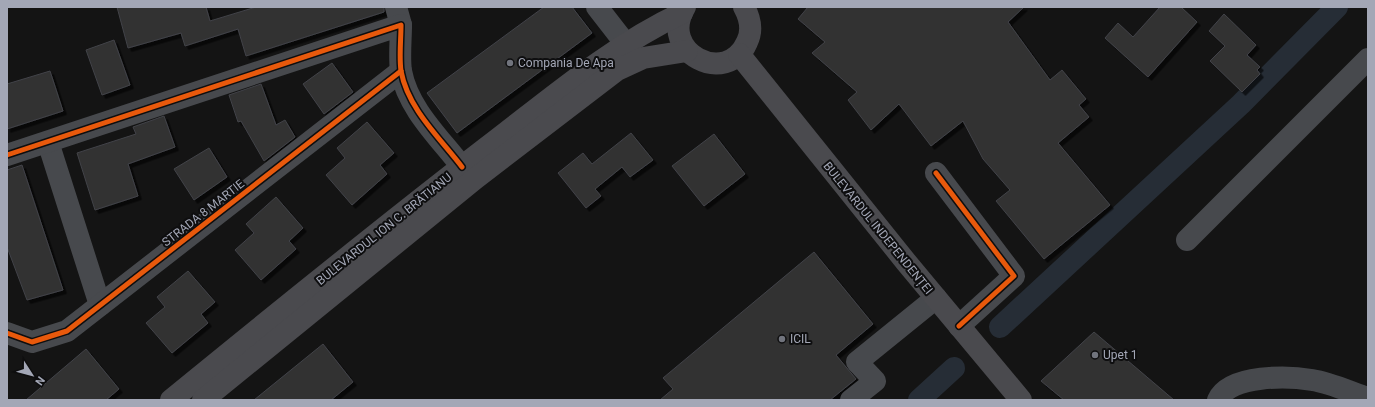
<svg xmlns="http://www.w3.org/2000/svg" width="1375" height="407" viewBox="0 0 1375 407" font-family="Roboto,sans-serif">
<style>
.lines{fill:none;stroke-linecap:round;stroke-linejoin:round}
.canal{stroke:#262d36;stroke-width:22}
.building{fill:#313133;stroke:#424348;filter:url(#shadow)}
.minor{stroke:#47494d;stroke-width:22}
.major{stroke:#4a4a4e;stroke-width:22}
.cycleway-casing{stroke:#0e0e0f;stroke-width:8}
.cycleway{stroke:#e8590c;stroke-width:5}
.poi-dot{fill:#71747d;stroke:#0e0e0f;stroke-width:1.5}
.labels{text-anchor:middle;stroke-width:4;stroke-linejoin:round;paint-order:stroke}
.poi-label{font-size:12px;fill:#a3a7b6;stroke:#0e0e0f;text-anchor:start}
.street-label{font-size:12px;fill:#a3a7b6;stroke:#0e0e0f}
</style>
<defs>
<filter id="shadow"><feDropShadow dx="3.5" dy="3.5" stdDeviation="0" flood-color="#0009"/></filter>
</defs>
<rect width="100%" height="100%" fill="#141414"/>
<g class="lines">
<g class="canal">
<polyline points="1000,327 1241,104 1337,7"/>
<polyline points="919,400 954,368"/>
</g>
</g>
<g class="building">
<polygon points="117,7 206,7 210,21 256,7 384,7 384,12 246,56 238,29 185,46 181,33 128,48"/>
<polygon points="544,7 572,7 592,33 457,133 427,93"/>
<polygon points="808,7 1024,7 1008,22 1050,80 1062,70 1086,99 1079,105 1089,117 1058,143 1110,205 1044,259 996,201 1010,190 983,159 963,121 931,146 899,104 871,130 848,100 857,92 812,53 825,42 798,19"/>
<polygon points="1160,7 1181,7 1197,22 1148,77 1105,38 1118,23 1133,37"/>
<polygon points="1224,14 1256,45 1247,55 1260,67 1257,70 1260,74 1242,92 1210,61 1225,46 1209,31"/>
<polygon points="114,40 130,85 102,95 86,50"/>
<polygon points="332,63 353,92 324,114 303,84"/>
<polygon points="50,71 63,111 7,129 7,84"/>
<polygon points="261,84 276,125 285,120 295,137 264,161 241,121 238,122 229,95"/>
<polygon points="164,116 175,147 128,164 138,196 95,210 77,153 136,134 133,127"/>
<polygon points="367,122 394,153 380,165 387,174 352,205 326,175 345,158 337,148"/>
<polygon points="631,133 653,160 630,177 622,167 595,189 601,196 586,208 558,173 583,153 592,164"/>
<polygon points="714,134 745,174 704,206 672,166"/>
<polygon points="209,148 227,177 194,200 174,169"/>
<polygon points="22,165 63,290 27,300 7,247 7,170"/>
<polygon points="276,197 303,228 289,241 296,249 261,280 235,250 254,233 246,224"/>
<polygon points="814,252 873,324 836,355 856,379 830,400 660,400 673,389 663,378"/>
<polygon points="188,271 215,302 201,314 208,323 172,353 146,323 165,307 157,297"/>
<polygon points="1094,332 1174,400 1064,400 1041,381"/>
<polygon points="323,344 353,382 331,400 254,400"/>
<polygon points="86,349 119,389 106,400 26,400"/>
</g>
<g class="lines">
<g class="minor">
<polyline points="396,7 401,25"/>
<polyline points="597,7 625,43"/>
<polyline points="48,142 100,305"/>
<path d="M7,155l394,-130c0,14 -2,32 0,46 7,38 39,67 61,96"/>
<polyline points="936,173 1014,276 959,326"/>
<polyline points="1187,240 1368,59"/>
<polyline points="7,333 32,342 67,331 401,71"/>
<polyline points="851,400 875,381 857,362 936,298"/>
<path d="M1218,400c12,-26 71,-24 94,-20 19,3 38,12 56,18"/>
</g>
<g class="major">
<path d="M685,7c-28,45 42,81 62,35 6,-12 3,-24 -3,-35"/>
<polyline points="739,54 906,262 1021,400"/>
<path d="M171,400c104,-85 209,-170 315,-252 63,-48 124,-101 196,-135"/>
<polyline points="203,400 476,178 617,70 643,58 687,51"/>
</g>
<g class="cycleway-casing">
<g id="cycleway">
<path d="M7,155l394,-130c0,14 -2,32 0,46 7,38 39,67 61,96"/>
<polyline points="936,173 1014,276 959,326"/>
<polyline points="7,333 32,342 67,331 401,71"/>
</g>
</g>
<use href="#cycleway" class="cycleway"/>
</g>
<g class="poi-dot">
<circle cx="510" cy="63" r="4"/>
<circle cx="782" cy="339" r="4"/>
<circle cx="1095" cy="355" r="4"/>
</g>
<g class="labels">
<g class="poi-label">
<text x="518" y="67">Compania De Apa</text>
<text x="790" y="343">ICIL</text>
<text x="1103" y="359">Upet 1</text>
</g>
<g class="street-label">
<text transform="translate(203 213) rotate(-38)" y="4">STRADA 8 MARTIE</text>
<text transform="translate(878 228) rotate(51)" y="4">BULEVARDUL INDEPENDENȚEI</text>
<text transform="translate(384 229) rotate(-39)" y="4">BULEVARDUL ION C. BRĂTIANU</text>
</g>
</g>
<rect width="1375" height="407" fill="none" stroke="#a3a7b6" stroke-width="16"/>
<g transform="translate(32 375) rotate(126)" stroke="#0e0e0f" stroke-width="3" paint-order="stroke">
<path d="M0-3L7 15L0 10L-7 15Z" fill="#a3a7b6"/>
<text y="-6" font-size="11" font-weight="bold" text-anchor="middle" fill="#a3a7b6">N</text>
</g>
</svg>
